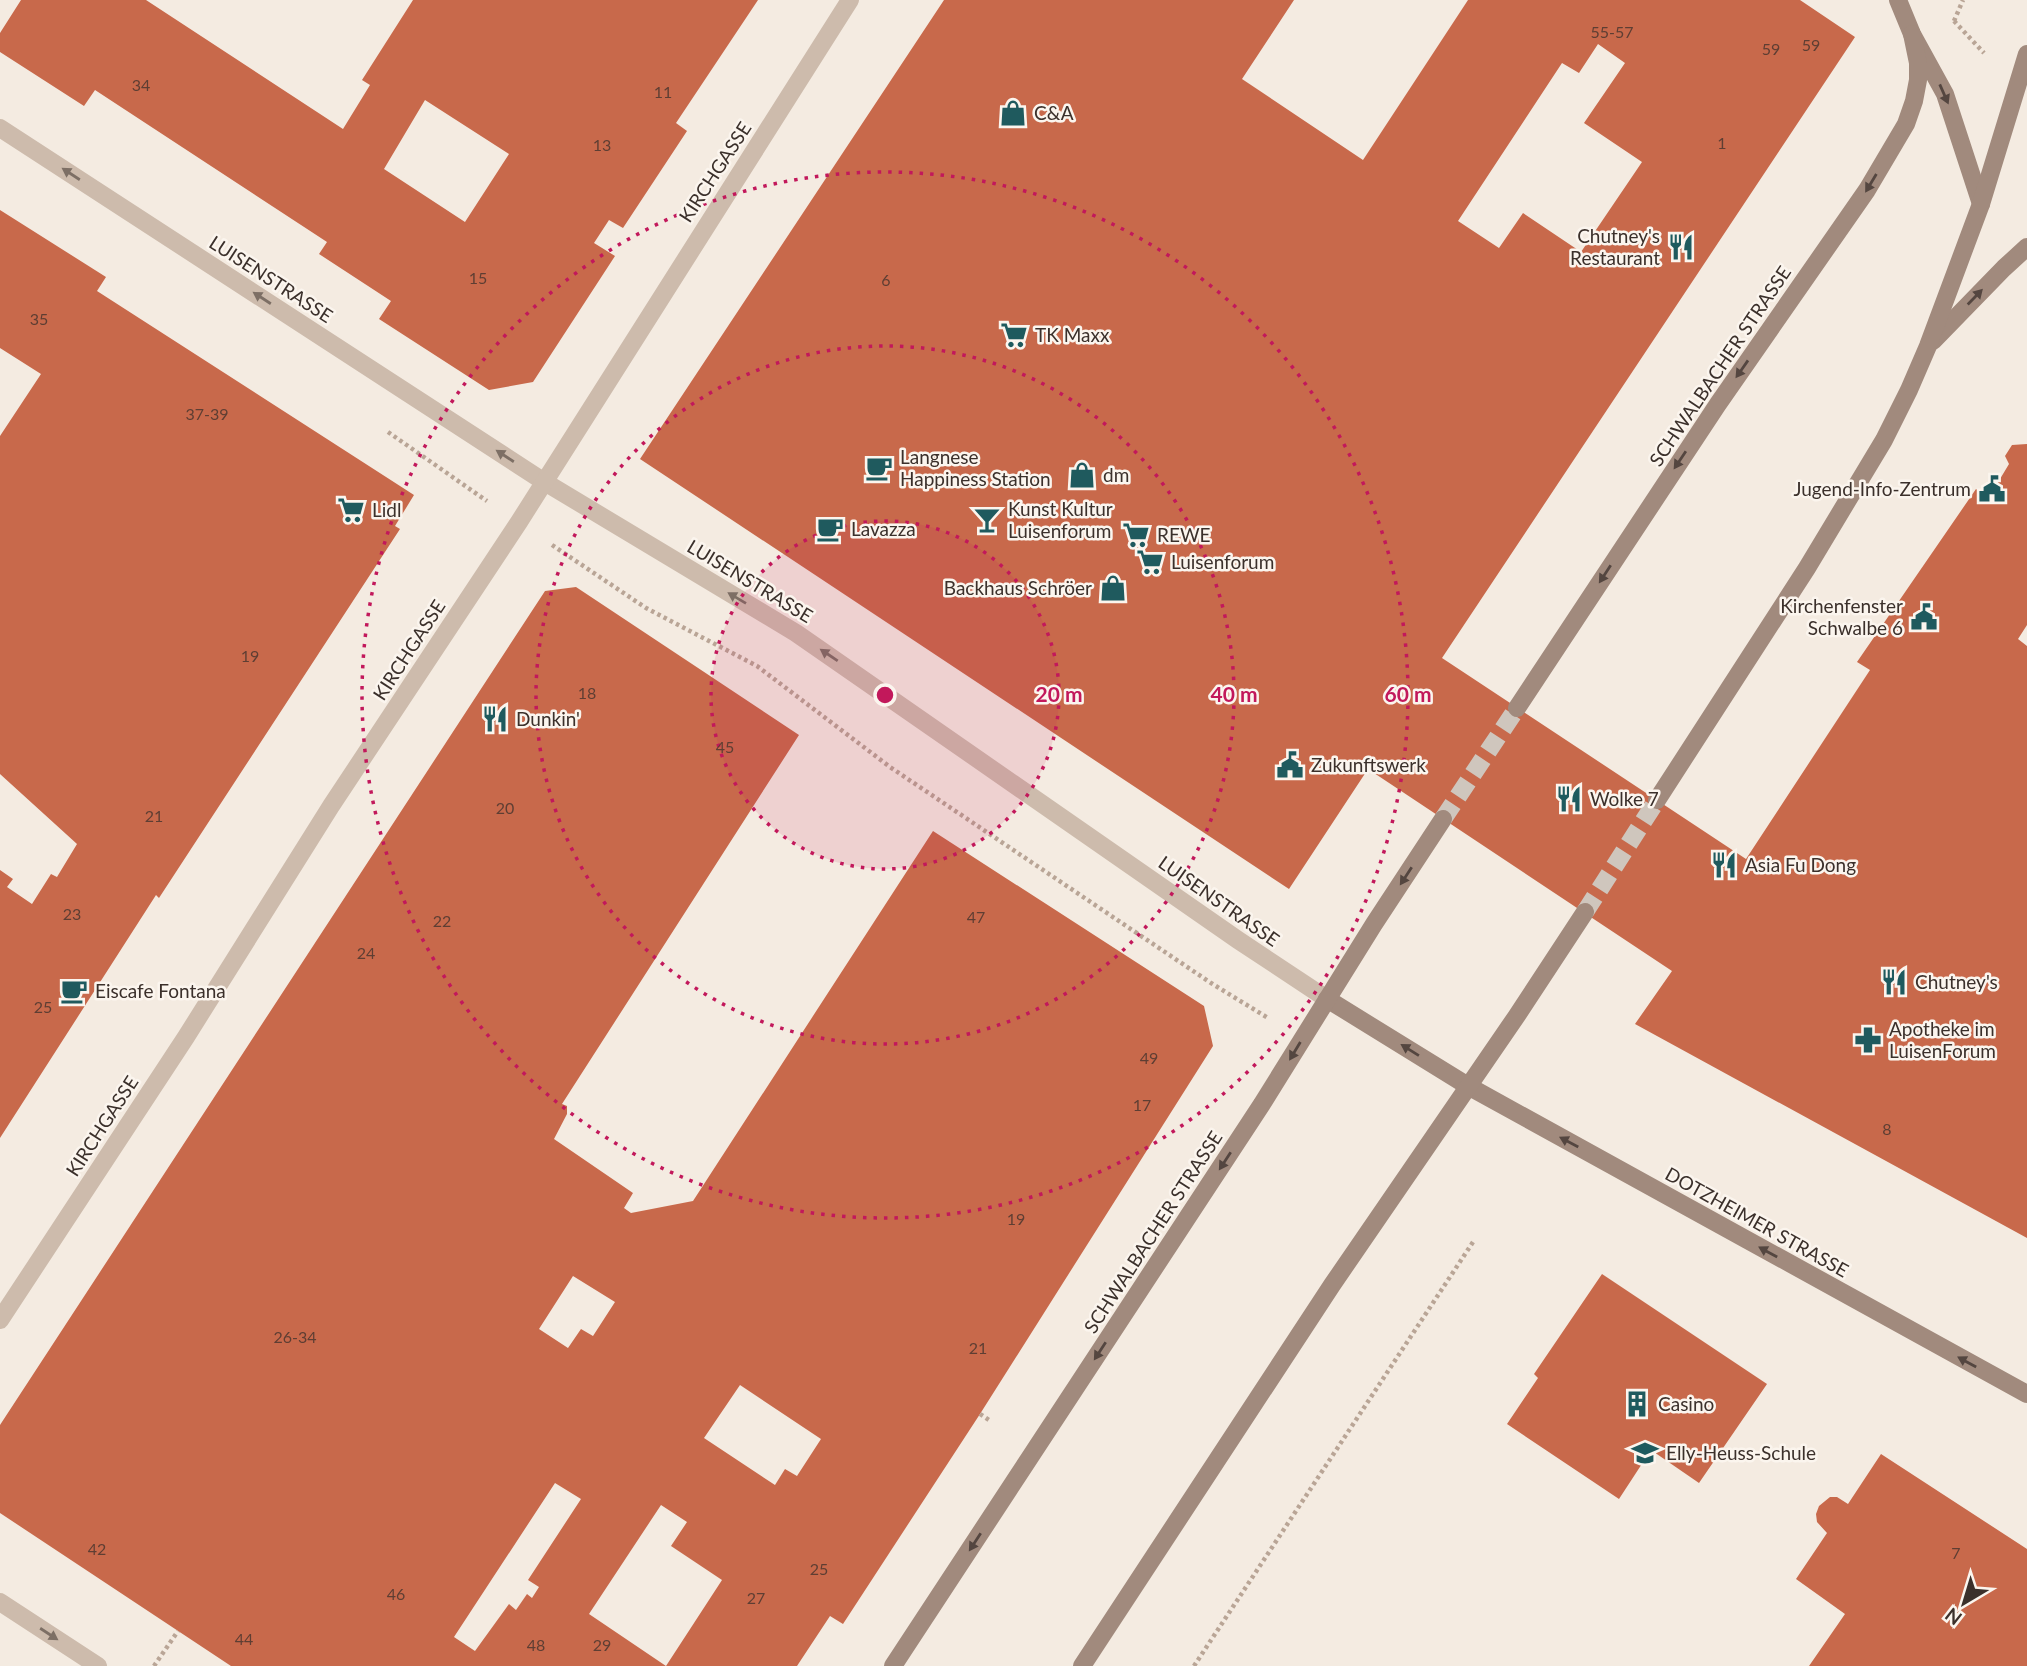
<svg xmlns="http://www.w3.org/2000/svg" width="2027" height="1666" viewBox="0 0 2027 1666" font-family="Lato,sans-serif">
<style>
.building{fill:#c8694b;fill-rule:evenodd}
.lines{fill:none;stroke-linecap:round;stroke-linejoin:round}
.secondary-tunnel{stroke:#cfc6bd;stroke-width:18;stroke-dasharray:18 9;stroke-linecap:butt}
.path{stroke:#b9a596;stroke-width:4.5;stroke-dasharray:3.5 3.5;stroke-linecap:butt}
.street{stroke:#cdbbac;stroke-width:18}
.secondary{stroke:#a18a7d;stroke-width:18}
.oneway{fill:#544640}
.oneway2{fill:#7d6f65}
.ring{fill:none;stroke:#c2185b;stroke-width:3.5;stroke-dasharray:3.5 7}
.labels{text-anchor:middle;stroke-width:5;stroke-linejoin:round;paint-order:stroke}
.number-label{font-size:16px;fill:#5e3e33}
.poi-label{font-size:19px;fill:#3b302b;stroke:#fbf5ee;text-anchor:start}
.street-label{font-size:19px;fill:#3b302b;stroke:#fbf5ee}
.centre{fill:#c2185b;stroke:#fbf5ee;stroke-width:3.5}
.ring-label{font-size:21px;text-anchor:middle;font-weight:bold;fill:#c2185b;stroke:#fbf5ee;stroke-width:5;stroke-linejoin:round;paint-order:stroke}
</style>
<rect width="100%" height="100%" fill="#f4ebe1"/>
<g class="building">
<path d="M21,0h125l197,129 27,-44 -8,-5 51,-80h345l-82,123 11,8 -64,97 -14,-8 -15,23 21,13 -82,126 -44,8 -110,-71 12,-18 -72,-47 8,-12 -232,-152 -11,16 -84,-54v-19zM425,100l84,54 -44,68 -81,-53z"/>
<path d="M944,0h350l-52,79 121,81 105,-160h332l55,37 -413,621 304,201 124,-189 -13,-8 119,-173 8,5 10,-15h6l9,-15 -4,-8 7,-11 15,-1v181l-9,14 9,7v592l-392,-214 37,-53 -304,-202 -79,120 -649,-430zM1598,44l27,19 -41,60 58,39 -61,90 -58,-39 -24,35 -41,-27 104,-158 17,10z"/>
<polygon points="0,210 106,277 97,291 414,495 395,526 400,529 159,898 156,895 0,1138 0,870 13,879 7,887 32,904 51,874 57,877 77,844 0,774 0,436 41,374 0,348"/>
<path d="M576,587l223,148 -237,369 5,2v8l-13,25 79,54 -9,15 7,5 62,-12 240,-370 271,175 9,40 -233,368 -137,210 -13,-8 -33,50h-566l-231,-153v-88l545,-834zM573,1276l42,26 -22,34 -12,-7 -13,19 -29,-19zM740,1385l81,54 -24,37 -12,-7 -10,16 -71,-47zM555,1483l26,16 -53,81 11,7 -7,11 -5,-4 -11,16 -7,-6 -34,47 -21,-14zM661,1505l26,17 -16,24 51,34 -56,86 -77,-52z"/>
<polygon points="1602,1274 1767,1384 1699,1483 1651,1450 1619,1499 1507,1424 1538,1378 1534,1374"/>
<polygon points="1881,1454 2027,1549 2027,1666 1809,1666 1845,1614 1796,1579 1827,1533 1817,1522 1816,1514 1819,1506 1830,1497 1837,1497 1848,1504"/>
</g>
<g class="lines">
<g class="secondary-tunnel">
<polyline points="1443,819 1517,708"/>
<polyline points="1585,912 1657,800"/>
</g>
<g class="path">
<polyline points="1954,21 1984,53"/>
<polyline points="1954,21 1963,0"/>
<polyline points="388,432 487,501"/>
<polyline points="552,545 646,608 757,666 890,767 1211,983 1268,1018"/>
<polyline points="980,1414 989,1420"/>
<polyline points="154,1666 178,1631"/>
<polyline points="1194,1666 1473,1242"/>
</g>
<g class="street">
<polyline points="0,128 543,481 796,633 1238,940 1327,999"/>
<polyline points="0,1320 186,1037 331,806 519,522 850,0"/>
<polyline points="0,1602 98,1666"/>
</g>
<g class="secondary">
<polyline points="1898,0 1912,34 1945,94 1981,204"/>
<polyline points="1933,341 2004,268 2027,247"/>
<polyline points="1517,708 1718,404 1867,190 1906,124 1914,101 1918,80 1918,63 1912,34"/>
<polyline points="1657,800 1807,568 1884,440 1909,390 1928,346 1981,204 2027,54"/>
<polyline points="1327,999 1468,1086 2027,1394"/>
<polyline points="893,1666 1262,1104 1374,924 1443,819"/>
<polyline points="1082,1666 1332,1285 1516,1017 1585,912"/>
</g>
</g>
<defs><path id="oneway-solid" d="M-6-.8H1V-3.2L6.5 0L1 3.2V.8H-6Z" transform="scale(1.75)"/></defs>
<g class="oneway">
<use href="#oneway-solid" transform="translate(1944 94) rotate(66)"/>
<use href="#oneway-solid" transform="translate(1871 183) rotate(121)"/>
<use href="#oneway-solid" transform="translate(1975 297) rotate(-46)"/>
<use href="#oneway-solid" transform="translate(1742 369) rotate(125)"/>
<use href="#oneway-solid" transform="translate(1680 460) rotate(124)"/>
<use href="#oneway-solid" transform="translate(1605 574) rotate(123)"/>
<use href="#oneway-solid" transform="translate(1406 876) rotate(123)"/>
<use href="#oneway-solid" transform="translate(1410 1050) rotate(-148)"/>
<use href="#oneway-solid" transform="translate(1295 1051) rotate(121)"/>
<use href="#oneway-solid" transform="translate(1569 1142) rotate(-152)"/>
<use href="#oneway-solid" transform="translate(1225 1161) rotate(123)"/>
<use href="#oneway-solid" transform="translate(1768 1252) rotate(-151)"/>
<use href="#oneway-solid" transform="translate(1100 1351) rotate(123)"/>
<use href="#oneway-solid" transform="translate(1967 1362) rotate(-151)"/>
<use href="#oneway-solid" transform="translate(975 1542) rotate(123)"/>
</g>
<g class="oneway2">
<use href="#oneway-solid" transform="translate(71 174) rotate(-147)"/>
<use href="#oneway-solid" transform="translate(262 298) rotate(-147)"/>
<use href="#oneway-solid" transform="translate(505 456) rotate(-147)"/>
<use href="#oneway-solid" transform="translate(737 598) rotate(-149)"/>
<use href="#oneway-solid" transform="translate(829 655) rotate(-146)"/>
<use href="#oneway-solid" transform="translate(49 1634) rotate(33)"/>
</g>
<circle cx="885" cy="695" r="174" fill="#c2185b" fill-opacity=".12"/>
<g class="ring">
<circle cx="885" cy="695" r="174"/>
<circle cx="885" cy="695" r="349"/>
<circle cx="885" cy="695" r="523"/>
</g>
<defs>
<g id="shop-bare" transform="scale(2.1)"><path d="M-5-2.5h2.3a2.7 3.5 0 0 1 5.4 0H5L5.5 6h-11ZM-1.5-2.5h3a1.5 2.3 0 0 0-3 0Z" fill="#1f5a5e" stroke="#fbf5ee" stroke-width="2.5" paint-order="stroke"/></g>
<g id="restaurant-bare" transform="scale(2.1)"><path d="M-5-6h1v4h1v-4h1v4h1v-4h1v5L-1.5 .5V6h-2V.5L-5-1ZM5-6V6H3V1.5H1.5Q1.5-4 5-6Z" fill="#1f5a5e" stroke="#fbf5ee" stroke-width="2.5" paint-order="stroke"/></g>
<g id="supermarket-bare" transform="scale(2.1)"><path d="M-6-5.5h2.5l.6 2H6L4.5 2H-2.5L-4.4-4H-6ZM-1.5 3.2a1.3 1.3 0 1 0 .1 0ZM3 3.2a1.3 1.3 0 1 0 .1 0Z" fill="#1f5a5e" stroke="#fbf5ee" stroke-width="2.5" paint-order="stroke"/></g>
<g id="cafe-bare" transform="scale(2.1)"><path d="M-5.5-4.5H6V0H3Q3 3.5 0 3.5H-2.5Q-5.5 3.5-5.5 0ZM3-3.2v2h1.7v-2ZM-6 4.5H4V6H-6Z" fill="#1f5a5e" stroke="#fbf5ee" stroke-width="2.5" paint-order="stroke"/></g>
<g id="civic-bare" transform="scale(2.1)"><path d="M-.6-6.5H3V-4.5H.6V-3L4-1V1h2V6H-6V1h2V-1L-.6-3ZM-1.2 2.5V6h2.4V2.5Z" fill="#1f5a5e" stroke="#fbf5ee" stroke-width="2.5" paint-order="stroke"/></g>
<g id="bar-bare" transform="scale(2.1)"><path d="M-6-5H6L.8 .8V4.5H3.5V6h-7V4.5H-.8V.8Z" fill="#1f5a5e" stroke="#fbf5ee" stroke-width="2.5" paint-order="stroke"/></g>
<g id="pharmacy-bare" transform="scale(2.1)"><path d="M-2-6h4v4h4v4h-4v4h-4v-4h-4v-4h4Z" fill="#1f5a5e" stroke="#fbf5ee" stroke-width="2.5" paint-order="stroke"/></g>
<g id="building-bare" transform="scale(2.1)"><path d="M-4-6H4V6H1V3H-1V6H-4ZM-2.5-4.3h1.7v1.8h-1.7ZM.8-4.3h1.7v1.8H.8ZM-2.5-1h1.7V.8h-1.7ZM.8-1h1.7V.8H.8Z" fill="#1f5a5e" stroke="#fbf5ee" stroke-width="2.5" paint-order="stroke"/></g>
<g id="school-bare" transform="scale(2.1)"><path d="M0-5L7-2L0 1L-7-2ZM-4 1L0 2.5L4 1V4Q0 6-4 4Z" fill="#1f5a5e" stroke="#fbf5ee" stroke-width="2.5" paint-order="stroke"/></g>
</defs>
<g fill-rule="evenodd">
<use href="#shop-bare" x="1013" y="113"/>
<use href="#restaurant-bare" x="1681" y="247"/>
<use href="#supermarket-bare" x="1014" y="335"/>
<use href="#cafe-bare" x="879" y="468"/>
<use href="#shop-bare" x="1082" y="475"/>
<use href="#civic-bare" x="1992" y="489"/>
<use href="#supermarket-bare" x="351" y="510"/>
<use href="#bar-bare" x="987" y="520"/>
<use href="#cafe-bare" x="830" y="529"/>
<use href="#supermarket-bare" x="1136" y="535"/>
<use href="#supermarket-bare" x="1150" y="562"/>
<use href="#shop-bare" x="1113" y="588"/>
<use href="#civic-bare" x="1924" y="617"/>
<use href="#restaurant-bare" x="495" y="719"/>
<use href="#civic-bare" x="1290" y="765"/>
<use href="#restaurant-bare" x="1569" y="799"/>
<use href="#restaurant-bare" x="1724" y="865"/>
<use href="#restaurant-bare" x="1894" y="982"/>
<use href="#cafe-bare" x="74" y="991"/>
<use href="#pharmacy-bare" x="1868" y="1040"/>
<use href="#building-bare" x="1637" y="1404"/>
<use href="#school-bare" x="1645" y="1453"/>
</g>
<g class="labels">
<g class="number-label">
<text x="1612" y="38">55-57</text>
<text x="1811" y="51">59</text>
<text x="1771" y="55">59</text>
<text x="141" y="91">34</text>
<text x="663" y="98">11</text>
<text x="1722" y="149">1</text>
<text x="602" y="151">13</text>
<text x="478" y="284">15</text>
<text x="886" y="286">6</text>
<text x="39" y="325">35</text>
<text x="207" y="420">37-39</text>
<text x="250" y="662">19</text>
<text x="587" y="699">18</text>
<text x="725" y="753">45</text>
<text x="505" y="814">20</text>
<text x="154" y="822">21</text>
<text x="72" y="920">23</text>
<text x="976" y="923">47</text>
<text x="442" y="927">22</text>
<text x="366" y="959">24</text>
<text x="43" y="1013">25</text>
<text x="1149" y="1064">49</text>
<text x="1142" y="1111">17</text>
<text x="1887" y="1135">8</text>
<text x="1016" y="1225">19</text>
<text x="295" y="1343">26-34</text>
<text x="978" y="1354">21</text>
<text x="97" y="1555">42</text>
<text x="1956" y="1559">7</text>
<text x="819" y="1575">25</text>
<text x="396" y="1600">46</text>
<text x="756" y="1604">27</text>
<text x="244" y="1645">44</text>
<text x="536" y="1651">48</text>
<text x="602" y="1651">29</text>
</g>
<g class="poi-label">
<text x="1034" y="120">C&amp;A</text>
<text x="1660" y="243" text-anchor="end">Chutney's<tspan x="1660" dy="22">Restaurant</tspan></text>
<text x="1035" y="342">TK Maxx</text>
<text x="900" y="464">Langnese<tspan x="900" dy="22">Happiness Station</tspan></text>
<text x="1103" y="482">dm</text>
<text x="1971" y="496" text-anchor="end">Jugend-Info-Zentrum</text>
<text x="1008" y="516">Kunst Kultur<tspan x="1008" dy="22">Luisenforum</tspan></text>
<text x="372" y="517">Lidl</text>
<text x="851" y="536">Lavazza</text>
<text x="1157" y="542">REWE</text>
<text x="1171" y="569">Luisenforum</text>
<text x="1092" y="595" text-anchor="end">Backhaus Schröer</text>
<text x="1903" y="613" text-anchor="end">Kirchenfenster<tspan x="1903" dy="22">Schwalbe 6</tspan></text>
<text x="516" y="726">Dunkin'</text>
<text x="1311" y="772">Zukunftswerk</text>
<text x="1590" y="806">Wolke 7</text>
<text x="1745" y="872">Asia Fu Dong</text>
<text x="1915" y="989">Chutney's</text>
<text x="95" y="998">Eiscafe Fontana</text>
<text x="1889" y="1036">Apotheke im<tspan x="1889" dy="22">LuisenForum</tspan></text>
<text x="1658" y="1411">Casino</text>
<text x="1666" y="1460">Elly-Heuss-Schule</text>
</g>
<g class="street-label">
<text transform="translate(715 172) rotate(-57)" y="7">KIRCHGASSE</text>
<text transform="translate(271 279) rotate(33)" y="7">LUISENSTRASSE</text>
<text transform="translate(1720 366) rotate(-56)" y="7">SCHWALBACHER STRASSE</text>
<text transform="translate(750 581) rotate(31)" y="7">LUISENSTRASSE</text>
<text transform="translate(409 650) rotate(-57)" y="7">KIRCHGASSE</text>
<text transform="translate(1219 901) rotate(35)" y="7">LUISENSTRASSE</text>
<text transform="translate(102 1126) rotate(-57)" y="7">KIRCHGASSE</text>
<text transform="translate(1757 1222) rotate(29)" y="7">DOTZHEIMER STRASSE</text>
<text transform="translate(1153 1232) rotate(-57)" y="7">SCHWALBACHER STRASSE</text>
</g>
</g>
<circle cx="885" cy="695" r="10" class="centre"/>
<g class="ring-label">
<text x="1059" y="702">20 m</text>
<text x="1234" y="702">40 m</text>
<text x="1408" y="702">60 m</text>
</g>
<g transform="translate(1964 1603) rotate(218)" stroke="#fbf5ee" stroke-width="5" paint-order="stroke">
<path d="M0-5L12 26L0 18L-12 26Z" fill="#3b302b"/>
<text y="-10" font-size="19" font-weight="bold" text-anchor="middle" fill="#3b302b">N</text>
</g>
</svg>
